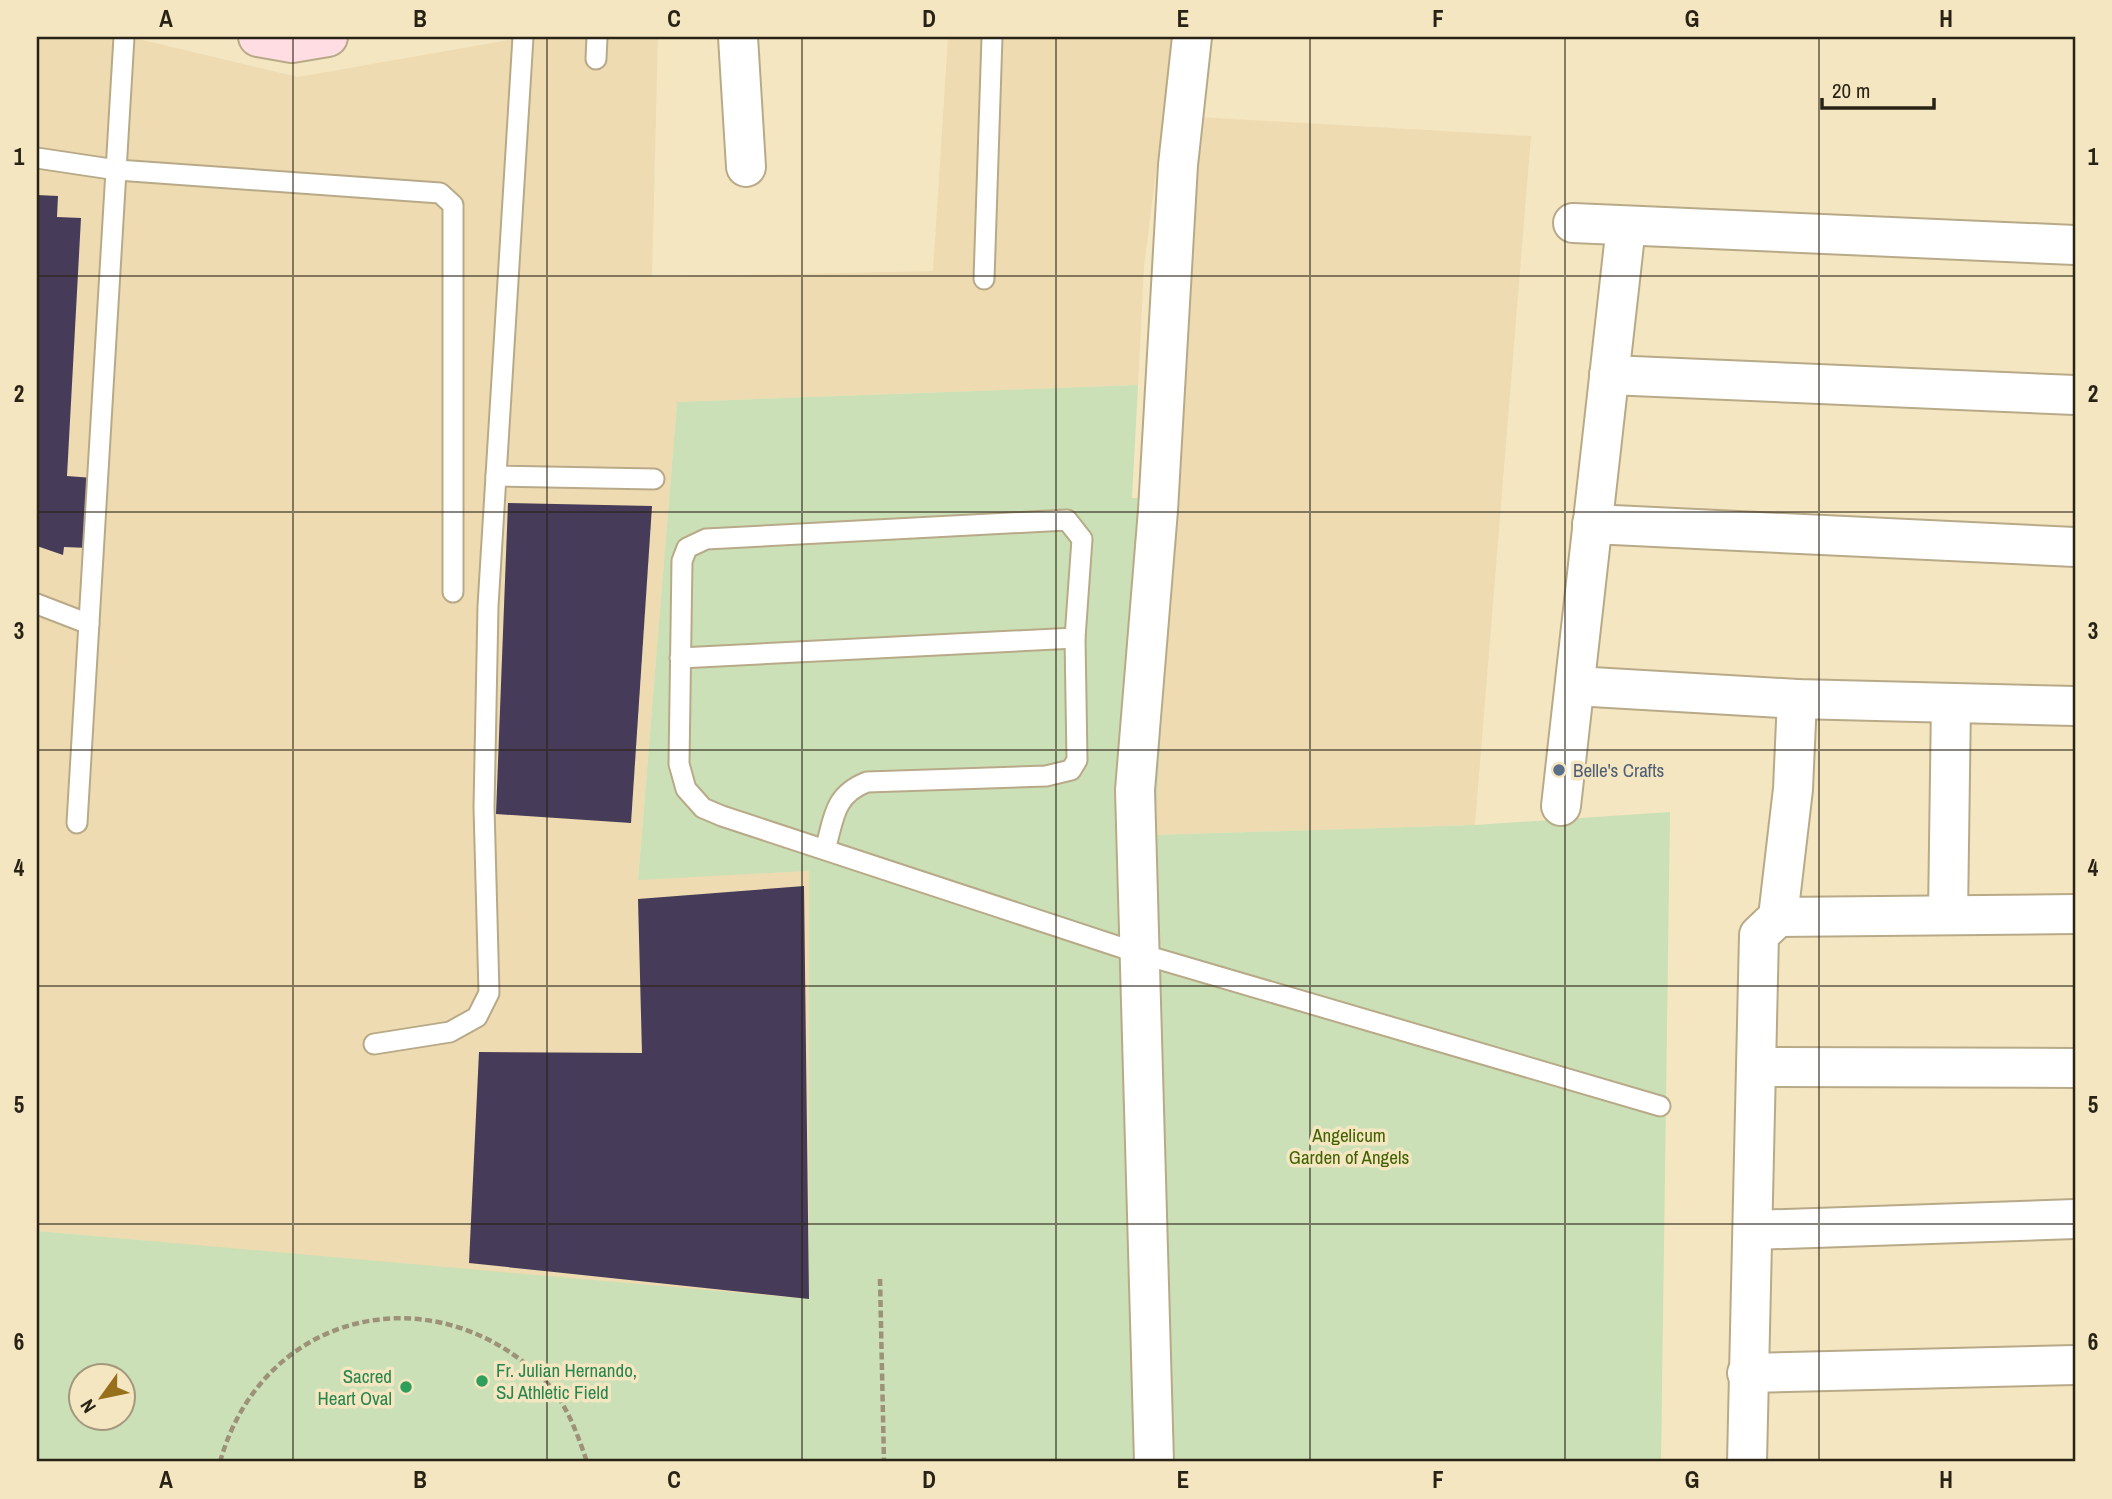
<svg xmlns="http://www.w3.org/2000/svg" width="2112" height="1499" viewBox="0 0 2112 1499" font-family="'Archivo Narrow',sans-serif">
<style>
.built{fill:#eedbb1}
.green{fill:#cbe0b6;fill-rule:evenodd}
.building{fill:#463b58}
.lines{fill:none;stroke-linecap:round;stroke-linejoin:round}
.lane-casing{stroke:#b8aa88;stroke-width:23}
.street-casing{stroke:#b8aa88;stroke-width:42}
.secondary-casing{stroke:#b8aa88;stroke-width:42}
.path{stroke:#9d9278;stroke-width:4.5;stroke-dasharray:7 3.5;stroke-linecap:butt}
.lane{stroke:#fff;stroke-width:19}
.street{stroke:#fff;stroke-width:38}
.secondary{stroke:#ffdde2;stroke-width:38}
.grid{fill:none;stroke:#292316;stroke-width:2;stroke-opacity:0.55}
.service-dot{fill:#5c6f8a;stroke:#f5e6c2;stroke-width:2.5}
.leisure-dot{fill:#2e9e5b;stroke:#f5e6c2;stroke-width:2.5}
.labels{text-anchor:middle;stroke-width:7;stroke-linejoin:round;paint-order:stroke}
.service-label{font-size:19px;fill:#4e5e75;stroke:#f5e6c2;text-anchor:start}
.park-label{font-size:19px;fill:#406200;stroke:#f5e6c2}
.leisure-label{font-size:19px;fill:#27864d;stroke:#f5e6c2;text-anchor:start}
.neatline{fill:none;stroke:#292316;stroke-width:2.5}
.grid-label{font-size:23px;text-anchor:middle;font-weight:bold;fill:#292316}
</style>
<rect width="100%" height="100%" fill="#f5e6c2"/>
<g class="built">
<polygon points="37,37 130,37 298,77 525,37 658,37 652,277 933,271 948,37 1173,37 1144,267 1138,385 677,402 638,879 809,871 809,1300 814,1462 148,1241 37,1231"/>
<polygon points="1198,117 1531,136 1475,825 1155,835"/>
</g>
<path class="green" d="M1138,385l-6,113 43,-1 -20,338 320,-10 195,-13 -9,650h-1624v-231l772,68v-428l-171,9 39,-478zM80,1376h42v42h-42z"/>
<g class="building">
<polygon points="37,195 58,196 57,217 81,218 67,476 93,478 89,548 64,547 63,555 37,546"/>
<polygon points="508,503 652,506 631,823 496,814"/>
<polygon points="804,886 809,1299 469,1263 479,1052 642,1053 638,899"/>
</g>
<g class="lines">
<g class="lane-casing">
<g id="lane">
<polyline points="523,37 496,476 654,479"/>
<polyline points="596,59 597,37"/>
<polyline points="37,158 117,170 440,193 453,205 453,592"/>
<polyline points="984,279 992,37"/>
<polyline points="37,604 89,624"/>
<polyline points="680,658 1075,638"/>
<polyline points="77,823 124,37"/>
<path d="M825,850c9,-31 8,-55 42,-68l179,-6 25,-6 6,-10 -2,-122 7,-99 -15,-19 -361,19 -19,9 -5,13 -3,203 7,25 17,19 19,8 416,137 522,153"/>
<polyline points="374,1044 450,1032 477,1017 489,993 484,807 488,606 496,476"/>
</g>
</g>
<g class="street-casing">
<g id="street">
<polyline points="738,37 746,167"/>
<polyline points="1573,223 2075,245"/>
<polyline points="1609,375 2075,395"/>
<polyline points="1592,524 2075,547"/>
<polyline points="1575,686 1797,699 2075,706"/>
<polyline points="1561,806 1626,226"/>
<polyline points="1948,915 1951,703"/>
<polyline points="1778,917 2075,914"/>
<polyline points="1757,1067 2075,1068"/>
<polyline points="1754,1230 2075,1219"/>
<polyline points="1747,1373 2075,1365"/>
<polyline points="1154,1462 1135,790 1158,510 1178,165 1192,37"/>
<polyline points="1747,1462 1759,935 1778,917 1793,789 1797,699"/>
</g>
</g>
<g class="secondary-casing">
<polyline id="secondary" points="258,37 292,43 328,37"/>
</g>
<g class="path">
<polyline points="880,1279 884,1462"/>
<path d="M220,1462c42,-150 212,-191 323,-83 23,22 34,54 44,83"/>
</g>
<use href="#lane" class="lane"/>
<use href="#street" class="street"/>
<use href="#secondary" class="secondary"/>
</g>
<path class="grid" d="M293,37v1425M547,37v1425M802,37v1425M1056,37v1425M1310,37v1425M1565,37v1425M1819,37v1425M37,276h2038M37,512h2038M37,750h2038M37,986h2038M37,1224h2038"/>
<circle class="service-dot" cx="1559" cy="770" r="7"/>
<g class="leisure-dot">
<circle cx="482" cy="1381" r="7"/>
<circle cx="406" cy="1387" r="7"/>
</g>
<g class="labels">
<g class="service-label">
<text x="1573" y="777">Belle's Crafts</text>
</g>
<g class="park-label">
<text x="1349" y="1142">Angelicum<tspan x="1349" dy="22">Garden of Angels</tspan></text>
</g>
<g class="leisure-label">
<text x="496" y="1377">Fr. Julian Hernando,<tspan x="496" dy="22">SJ Athletic Field</tspan></text>
<text x="392" y="1383" text-anchor="end">Sacred<tspan x="392" dy="22">Heart Oval</tspan></text>
</g>
</g>
<rect width="2112" height="1499" fill="none" stroke="#f5e6c2" stroke-width="77"/>
<g transform="translate(102 1397) rotate(237)"><circle r="33" fill="#f5e6c2" stroke="#a3987d" stroke-width="2"/>
<path d="M0-5L12 26L0 18L-12 26Z" fill="#986f1b"/>
<text y="-10" font-size="19" font-weight="bold" text-anchor="middle" fill="#292316">N</text>
</g>
<path d="M1822 98v10h112v-10" fill="none" stroke="#292316" stroke-width="3.5"/>
<text x="1832" y="98" font-size="21" fill="#292316" stroke="#f5e6c2" stroke-width="5" paint-order="stroke">20 m</text>
<rect x="38" y="38" width="2036" height="1422" class="neatline"/>
<g class="grid-label">
<text x="166" y="27">A</text>
<text x="420" y="27">B</text>
<text x="674" y="27">C</text>
<text x="929" y="27">D</text>
<text x="1183" y="27">E</text>
<text x="1438" y="27">F</text>
<text x="1692" y="27">G</text>
<text x="1946" y="27">H</text>
<text x="19" y="165">1</text>
<text x="2093" y="165">1</text>
<text x="19" y="402">2</text>
<text x="2093" y="402">2</text>
<text x="19" y="639">3</text>
<text x="2093" y="639">3</text>
<text x="19" y="876">4</text>
<text x="2093" y="876">4</text>
<text x="19" y="1113">5</text>
<text x="2093" y="1113">5</text>
<text x="19" y="1350">6</text>
<text x="2093" y="1350">6</text>
<text x="166" y="1488">A</text>
<text x="420" y="1488">B</text>
<text x="674" y="1488">C</text>
<text x="929" y="1488">D</text>
<text x="1183" y="1488">E</text>
<text x="1438" y="1488">F</text>
<text x="1692" y="1488">G</text>
<text x="1946" y="1488">H</text>
</g>
</svg>
